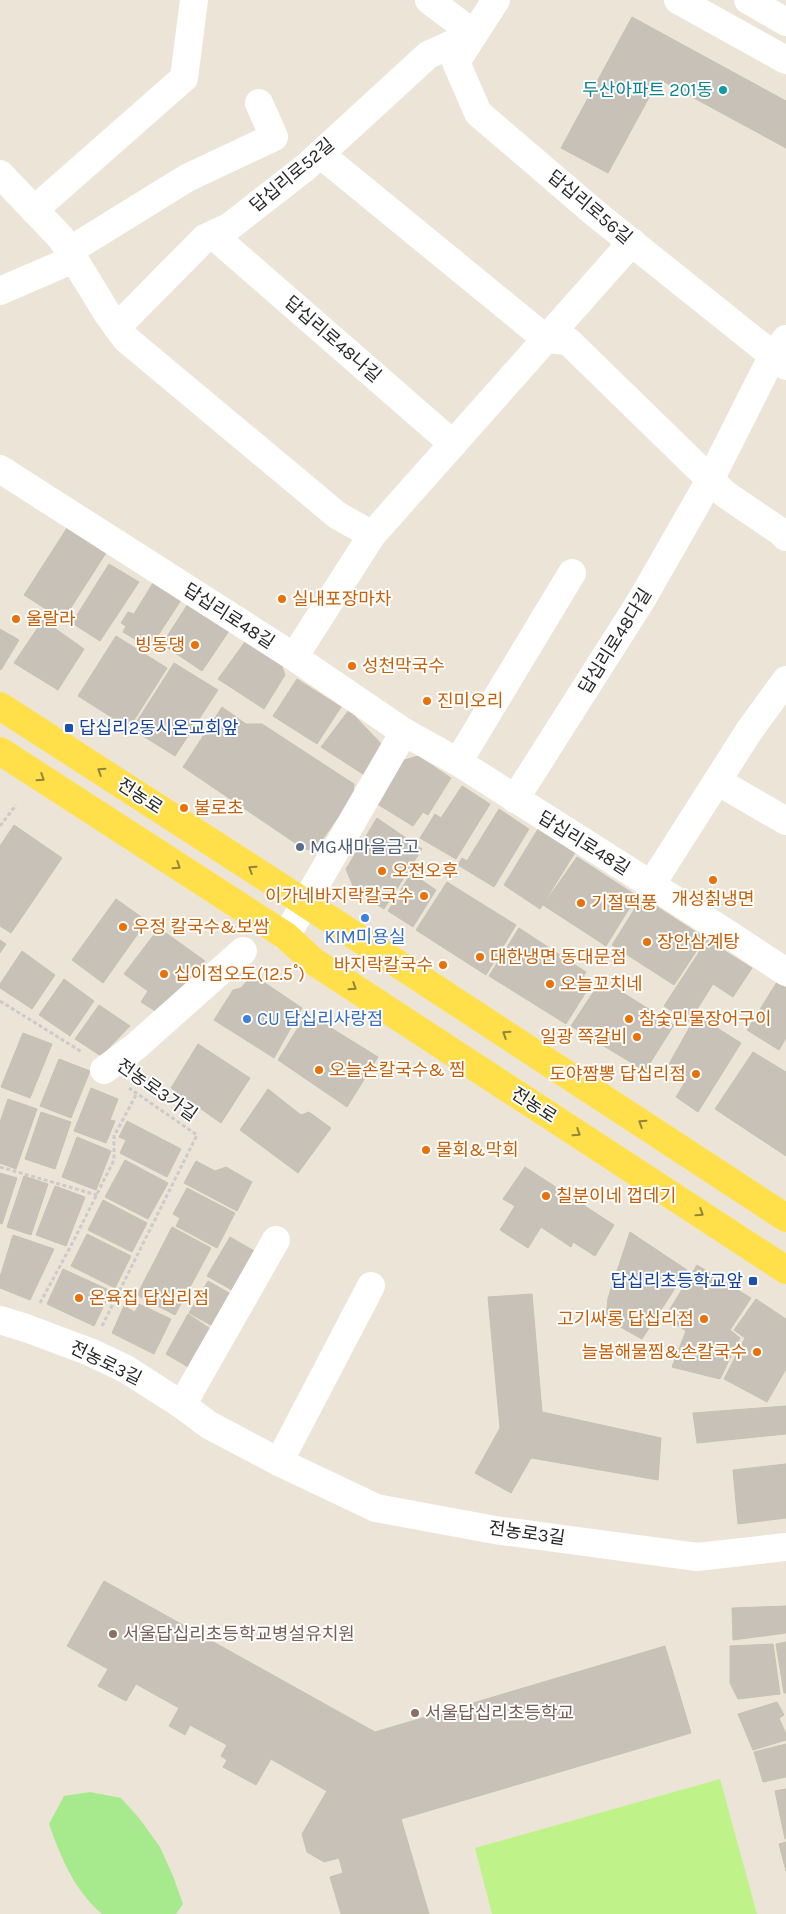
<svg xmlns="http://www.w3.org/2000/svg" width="786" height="1914" viewBox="0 0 786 1914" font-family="Karla,'Noto Sans KR',sans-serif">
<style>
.green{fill:#a7e98d}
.pitch{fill:#bff288}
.building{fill:#c7c1b8;stroke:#c7c1b1}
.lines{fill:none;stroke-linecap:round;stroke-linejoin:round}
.path{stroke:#cbcbcb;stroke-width:3;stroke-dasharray:4 2.5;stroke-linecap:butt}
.minor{stroke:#fff;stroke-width:28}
.major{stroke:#ffdf4a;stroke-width:28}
.oneway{stroke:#948439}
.culture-dot{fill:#0f9aa8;stroke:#fff;stroke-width:2}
.food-dot{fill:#e8710a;stroke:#fff;stroke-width:2}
.transit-dot{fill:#1a4fb4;stroke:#fff;stroke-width:2}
.service-dot{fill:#5c6f8a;stroke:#fff;stroke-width:2}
.shop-dot{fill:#3f7fe0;stroke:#fff;stroke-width:2}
.education-dot{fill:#8d6e63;stroke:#fff;stroke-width:2}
.labels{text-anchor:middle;stroke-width:4;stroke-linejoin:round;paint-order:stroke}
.culture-label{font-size:18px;fill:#0d838f;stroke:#fff;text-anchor:end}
.street-label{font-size:18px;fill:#282828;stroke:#fff}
.food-label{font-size:18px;fill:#c56008;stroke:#fff;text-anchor:start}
.transit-label{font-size:18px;fill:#164399;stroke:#fff;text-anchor:start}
.service-label{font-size:18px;fill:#4e5e75;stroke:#fff;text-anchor:start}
.shop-label{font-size:18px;fill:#366cbe;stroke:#fff}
.education-label{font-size:18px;fill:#785e54;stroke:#fff;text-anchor:start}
</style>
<rect width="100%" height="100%" fill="#ece5d7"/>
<path class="green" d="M90,1792l31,6 18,20 21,29 13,29 10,28 -7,10h-74c-28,-24 -41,-56 -53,-90l15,-28z"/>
<polygon class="pitch" points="720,1779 757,1914 492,1914 475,1848"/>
<g class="building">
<polygon points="632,17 786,101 786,148 659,79 608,173 561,148"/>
<polygon points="67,528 106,553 63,620 24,595"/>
<polygon points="109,564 139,582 100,641 72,623"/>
<polygon points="153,583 181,600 150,648 123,632 126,626 121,623 128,612 134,614"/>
<polygon points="188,604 229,631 202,671 162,644"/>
<polygon points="43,620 84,649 58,690 14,663"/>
<polygon points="0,629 19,640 1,670 0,669"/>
<polygon points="116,636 167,668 129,728 78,696"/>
<polygon points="245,642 281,664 285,675 264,709 218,679"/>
<polygon points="174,663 218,690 175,756 132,729"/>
<polygon points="297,679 341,707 317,744 273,716"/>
<polygon points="222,707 246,724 262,724 354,784 353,796 315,850 304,849 183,767"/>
<polygon points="349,710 385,748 366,776 321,747"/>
<polygon points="418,756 451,778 428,815 423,812 413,826 374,802 398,762"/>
<polygon points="462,786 490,804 456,859 420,838 435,814 441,818"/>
<polygon points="499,809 529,829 494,887 458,865 462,858 467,861"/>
<polygon points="377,818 422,849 384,909 355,891 346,869"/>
<polygon points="14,825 62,858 11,933 0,926 0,846"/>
<polygon points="538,829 576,851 540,909 504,885"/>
<polygon points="577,857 637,896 606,946 543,905"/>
<polygon points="411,873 436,890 413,927 388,911"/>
<polygon points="447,882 516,925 486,975 416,930"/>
<polygon points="642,897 705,938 674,985 612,945"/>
<polygon points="116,899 147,921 103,983 72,960"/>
<polygon points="159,928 205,961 160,1014 141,1002 148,991 124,974"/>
<polygon points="519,928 586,972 577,986 586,992 566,1024 489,976"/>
<polygon points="0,940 6,944 0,953"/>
<polygon points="707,940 752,968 733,997 713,984 689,1022 664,1006"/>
<polygon points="22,951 55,975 32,1009 0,988 0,984"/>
<polygon points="64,979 94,1001 70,1036 39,1015"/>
<polygon points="248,980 262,981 302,1008 274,1058 214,1020 233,990 241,988"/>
<polygon points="777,982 786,988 786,1038 779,1050 747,1030"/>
<polygon points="596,988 617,989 674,1025 645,1071 571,1026"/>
<polygon points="99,1005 130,1026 101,1056 75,1039"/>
<polygon points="307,1013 378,1057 347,1107 278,1060"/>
<polygon points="697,1014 706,1019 709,1028 714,1026 741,1043 698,1112 676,1097 688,1077 669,1064"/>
<polygon points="23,1033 52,1044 30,1098 1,1087"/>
<polygon points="198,1044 250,1078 221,1123 171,1088"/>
<polygon points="753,1052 786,1072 786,1086 777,1100 786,1106 786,1156 715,1109"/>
<polygon points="59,1059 90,1071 71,1118 40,1106"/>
<polygon points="786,1086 786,1106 777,1100"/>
<polygon points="91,1088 118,1099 110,1120 115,1121 106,1143 74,1131"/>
<polygon points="268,1089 301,1115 309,1112 331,1128 298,1173 240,1130"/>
<polygon points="8,1099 37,1109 16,1169 0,1163 0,1122"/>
<polygon points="41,1112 71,1122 55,1169 25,1159"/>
<polygon points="127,1121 181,1149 167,1177 120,1153 126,1140 119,1137"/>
<polygon points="77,1137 111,1151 96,1190 62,1177"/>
<polygon points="125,1160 168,1183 148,1219 105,1197"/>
<polygon points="196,1161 215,1171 226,1167 252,1182 237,1211 184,1183"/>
<polygon points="525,1167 614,1225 595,1256 573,1242 571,1247 541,1227 528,1248 500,1230 515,1206 503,1199"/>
<polygon points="0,1173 17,1178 2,1224 0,1223"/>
<polygon points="24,1176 48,1184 31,1235 7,1227"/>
<polygon points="55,1186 85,1197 66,1246 36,1235"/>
<polygon points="187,1188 235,1213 217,1248 176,1226 180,1218 173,1214"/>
<polygon points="103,1200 147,1223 132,1252 88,1230"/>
<polygon points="172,1227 211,1248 175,1315 137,1295"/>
<polygon points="630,1232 687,1270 642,1339 606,1319 608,1298"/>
<polygon points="87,1234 131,1256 115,1288 71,1266"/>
<polygon points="13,1235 54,1249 30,1300 0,1288 0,1277"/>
<polygon points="230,1237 261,1255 239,1294 207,1276"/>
<polygon points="697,1265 751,1298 730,1330 740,1338 720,1379 672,1367 686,1331 665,1317"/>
<polygon points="63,1269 111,1291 94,1326 47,1304"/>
<polygon points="208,1281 236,1297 218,1329 189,1313"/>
<polygon points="532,1294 542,1412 661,1438 658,1480 531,1458 511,1493 475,1473 500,1428 488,1297"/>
<polygon points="756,1299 786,1319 786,1369 767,1402 724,1379 745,1338 734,1330"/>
<polygon points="139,1304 171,1319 154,1354 112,1333 124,1306 135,1312"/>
<polygon points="188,1314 218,1334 195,1371 166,1354"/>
<polygon points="786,1406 786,1434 697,1443 693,1413"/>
<polygon points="786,1464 786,1518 738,1524 733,1470"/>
<polygon points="104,1581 375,1732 665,1646 691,1733 401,1819 429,1914 341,1914 330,1877 343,1873 339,1858 324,1862 307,1852 302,1834 327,1791 271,1759 256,1785 223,1767 227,1760 221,1756 227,1745 190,1725 185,1735 169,1726 179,1708 136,1684 126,1701 98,1686 108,1669 67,1646"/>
<polygon points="786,1606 786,1633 733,1640 732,1608"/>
<polygon points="786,1642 786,1693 784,1693 776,1644"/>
<polygon points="773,1644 780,1694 738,1699 730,1683 730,1646"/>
<polygon points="777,1702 784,1715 779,1718 786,1734 786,1740 753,1750 738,1714"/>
<polygon points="786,1744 786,1777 763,1782 754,1752"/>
<polygon points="786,1789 786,1839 785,1839 775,1791"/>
<polygon points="786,1842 786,1871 779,1844"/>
</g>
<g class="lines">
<g class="path">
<polyline points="0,826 16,805"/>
<polyline points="0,1001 82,1052"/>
<polyline points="0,1167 97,1195"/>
<polyline points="40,1303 74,1240 114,1160 114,1136 137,1093"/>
<polyline points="102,1326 197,1135 129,1088"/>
</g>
<g class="minor">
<polyline points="496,0 456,62 478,113 596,214 786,366"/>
<polyline points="678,0 786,60"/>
<polyline points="748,0 786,22"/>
<polyline points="320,154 546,339 568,341 725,494 781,532 786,537"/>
<polyline points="0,174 61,238 107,313 126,339 337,515 372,535"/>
<polyline points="34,210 184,78 194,0"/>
<polyline points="213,235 453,444"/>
<polyline points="69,251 187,178 274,137 259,103"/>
<polyline points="0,291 74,259"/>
<polyline points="117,327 205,238 229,227 306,167 428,55 474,34 429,0"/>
<polyline points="0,469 294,657 404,732 458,762 713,924 786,972"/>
<polyline points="294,657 372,535 632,242"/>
<polyline points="458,762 572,573"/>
<polyline points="717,781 786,821"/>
<polyline points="515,799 642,599 710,480 773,355 786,339"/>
<polyline points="651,885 749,731 786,680"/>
<polyline points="286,936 404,732"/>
<polyline points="104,1070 135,1047 243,951"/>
<polyline points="0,1320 26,1328 90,1352 126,1369 182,1405 209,1425 279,1462 376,1508 495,1530 697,1557 786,1547"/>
<polyline points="182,1405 276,1240"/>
<polyline points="279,1462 371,1286"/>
</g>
<g class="major">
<polyline points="0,706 282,888 786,1218"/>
<polyline points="0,751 286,936 313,961 786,1270"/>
</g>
</g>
<defs><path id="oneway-chevron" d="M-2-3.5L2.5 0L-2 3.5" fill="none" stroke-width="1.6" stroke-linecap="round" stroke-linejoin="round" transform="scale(1.25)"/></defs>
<g class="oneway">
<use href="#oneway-chevron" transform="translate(101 771) rotate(-147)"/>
<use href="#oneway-chevron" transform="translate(41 778) rotate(33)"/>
<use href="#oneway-chevron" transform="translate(177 866) rotate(33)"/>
<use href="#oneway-chevron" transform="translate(252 869) rotate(-147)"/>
<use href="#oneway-chevron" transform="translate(353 987) rotate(33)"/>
<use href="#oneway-chevron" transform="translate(506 1034) rotate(-147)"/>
<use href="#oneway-chevron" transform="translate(642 1123) rotate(-147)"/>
<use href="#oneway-chevron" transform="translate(577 1133) rotate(33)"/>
<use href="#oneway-chevron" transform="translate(700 1213) rotate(33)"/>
</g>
<circle class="culture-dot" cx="723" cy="90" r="5"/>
<g class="food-dot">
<circle cx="282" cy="599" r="5"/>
<circle cx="16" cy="619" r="5"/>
<circle cx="195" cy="645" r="5"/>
<circle cx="352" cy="666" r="5"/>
<circle cx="427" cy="701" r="5"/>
<circle cx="184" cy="808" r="5"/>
<circle cx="382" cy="871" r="5"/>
<circle cx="713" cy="880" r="5"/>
<circle cx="424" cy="896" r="5"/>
<circle cx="581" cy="903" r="5"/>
<circle cx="123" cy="927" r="5"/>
<circle cx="647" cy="942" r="5"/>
<circle cx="480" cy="957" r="5"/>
<circle cx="443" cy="965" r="5"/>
<circle cx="164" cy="974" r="5"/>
<circle cx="550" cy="984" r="5"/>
<circle cx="629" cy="1019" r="5"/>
<circle cx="637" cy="1037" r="5"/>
<circle cx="319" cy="1070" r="5"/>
<circle cx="696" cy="1074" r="5"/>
<circle cx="426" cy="1150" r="5"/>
<circle cx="546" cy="1196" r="5"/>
<circle cx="79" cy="1298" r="5"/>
<circle cx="704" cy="1319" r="5"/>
<circle cx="757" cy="1352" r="5"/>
</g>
<g class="transit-dot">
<rect x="64" y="723" width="10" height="10" rx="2.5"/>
<rect x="748" y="1276" width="10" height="10" rx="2.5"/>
</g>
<circle class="service-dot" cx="300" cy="847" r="5"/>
<g class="shop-dot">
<circle cx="365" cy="918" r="5"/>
<circle cx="247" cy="1019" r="5"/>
</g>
<g class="education-dot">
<circle cx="113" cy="1634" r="5"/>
<circle cx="415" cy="1713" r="5"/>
</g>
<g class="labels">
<g class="culture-label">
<text x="713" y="96">두산아파트 201동</text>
</g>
<g class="street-label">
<text transform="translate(292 175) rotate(-40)" y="6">답십리로52길</text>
<text transform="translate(590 207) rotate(40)" y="6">답십리로56길</text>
<text transform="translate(333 339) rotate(41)" y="6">답십리로48나길</text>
<text transform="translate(229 616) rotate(33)" y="6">답십리로48길</text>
<text transform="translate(615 641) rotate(-58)" y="6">답십리로48다길</text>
<text transform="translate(140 796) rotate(33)" y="6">전농로</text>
<text transform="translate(584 843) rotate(32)" y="6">답십리로48길</text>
<text transform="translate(157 1090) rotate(35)" y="6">전농로3가길</text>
<text transform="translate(534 1105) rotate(33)" y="6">전농로</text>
<text transform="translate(106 1363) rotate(26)" y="6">전농로3길</text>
<text transform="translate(527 1533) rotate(8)" y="6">전농로3길</text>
</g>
<g class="food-label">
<text x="292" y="605">실내포장마차</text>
<text x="26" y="625">울랄라</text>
<text x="185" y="651" text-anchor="end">빙동댕</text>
<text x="362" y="672">성천막국수</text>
<text x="437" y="707">진미오리</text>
<text x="194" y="814">불로초</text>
<text x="392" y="877">오전오후</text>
<text x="414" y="902" text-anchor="end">이가네바지락칼국수</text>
<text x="713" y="905" text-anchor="middle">개성칡냉면</text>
<text x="591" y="909">기절떡풍</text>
<text x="133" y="933">우정 칼국수&amp;보쌈</text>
<text x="657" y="948">장안삼계탕</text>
<text x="490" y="963">대한냉면 동대문점</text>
<text x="433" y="971" text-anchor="end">바지락칼국수</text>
<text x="174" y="980">십이점오도(12.5˚)</text>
<text x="560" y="990">오늘꼬치네</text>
<text x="639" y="1025">참숯민물장어구이</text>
<text x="627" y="1043" text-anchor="end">일광 쪽갈비</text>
<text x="329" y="1076">오늘손칼국수&amp; 찜</text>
<text x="686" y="1080" text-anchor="end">도야짬뽕 답십리점</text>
<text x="436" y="1156">물회&amp;막회</text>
<text x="556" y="1202">칠분이네 껍데기</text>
<text x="89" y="1304">온육집 답십리점</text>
<text x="694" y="1325" text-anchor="end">고기싸롱 답십리점</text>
<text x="747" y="1358" text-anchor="end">늘봄해물찜&amp;손칼국수</text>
</g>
<g class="transit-label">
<text x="79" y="734">답십리2동시온교회앞</text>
<text x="743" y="1287" text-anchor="end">답십리초등학교앞</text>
</g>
<g class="service-label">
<text x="310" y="853">MG새마을금고</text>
</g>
<g class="shop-label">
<text x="365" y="943">KIM미용실</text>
<text x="257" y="1025" text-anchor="start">CU 답십리사랑점</text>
</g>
<g class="education-label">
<text x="123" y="1640">서울답십리초등학교병설유치원</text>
<text x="425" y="1719">서울답십리초등학교</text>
</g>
</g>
</svg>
